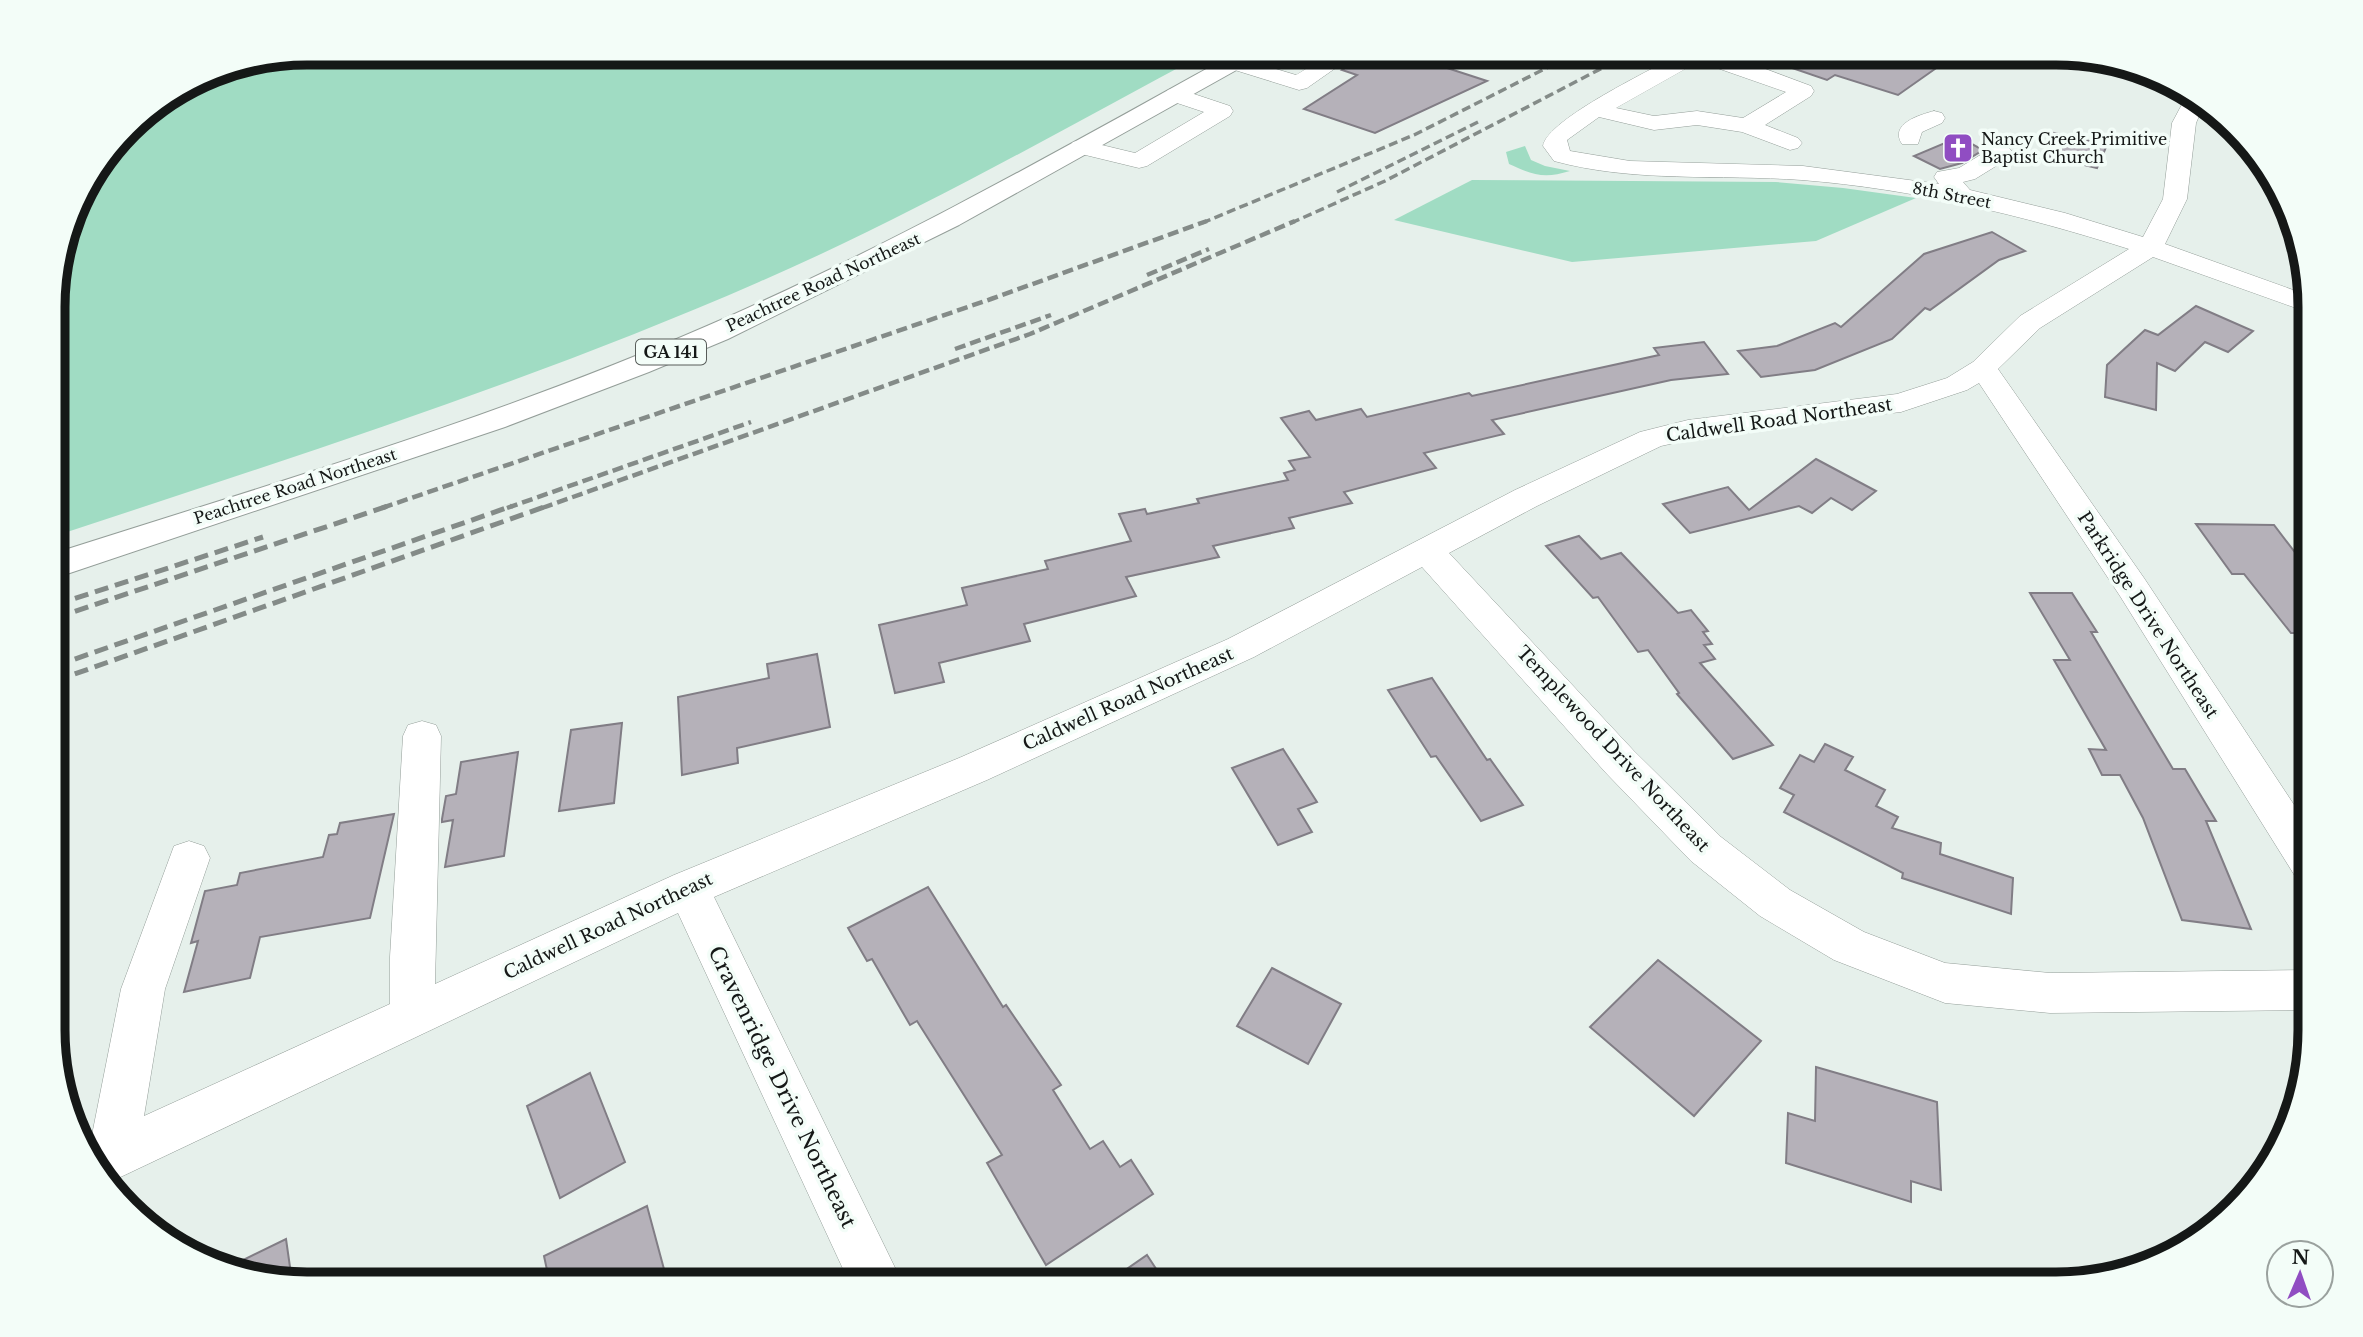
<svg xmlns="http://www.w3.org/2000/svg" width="2363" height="1337" viewBox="0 0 2363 1337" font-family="'Libre Baskerville',serif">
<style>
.green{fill:#a0dcc3}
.building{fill:#b5b1b9;stroke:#817d85;stroke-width:2}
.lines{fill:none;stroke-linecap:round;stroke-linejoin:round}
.minor-casing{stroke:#949e99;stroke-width:1}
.highway-casing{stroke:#949e99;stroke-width:2}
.minor{fill:#fff;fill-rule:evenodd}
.highway{fill:#fff;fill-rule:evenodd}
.rail-far2{stroke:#848b88;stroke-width:3.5;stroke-dasharray:9 4.5;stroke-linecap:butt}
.rail-far1{stroke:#848b88;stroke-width:4.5;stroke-dasharray:11 5;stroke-linecap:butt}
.rail{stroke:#848b88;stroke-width:5;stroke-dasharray:14 7;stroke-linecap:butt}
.labels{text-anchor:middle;stroke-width:7;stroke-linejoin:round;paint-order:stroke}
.far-poi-label{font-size:16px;fill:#151817;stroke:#f3fdf8;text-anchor:start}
.far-street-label{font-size:16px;fill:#151817;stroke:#f3fdf8}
.shield{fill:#f3fdf8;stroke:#585d5a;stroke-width:2}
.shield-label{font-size:16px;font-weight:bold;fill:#151817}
.street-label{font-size:18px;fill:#151817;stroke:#f3fdf8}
.near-street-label{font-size:21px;fill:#151817;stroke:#f3fdf8}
.rim{fill:none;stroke:#151817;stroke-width:9}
</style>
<rect width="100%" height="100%" fill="#e6f0eb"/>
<g class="green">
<path d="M306,53h900c-146,78 -295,163 -447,229 -229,100 -468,176 -704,254v-262l24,-80 60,-78 71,-44z"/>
<path d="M1525,146l6,14 14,6 25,5c-26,8 -37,4 -61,-7l-3,-12z"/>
<polygon points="1472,180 1776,182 1843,188 1916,198 1816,241 1572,262 1394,220"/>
</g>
<g class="building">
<polygon points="1371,52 1398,52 1487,81 1375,133 1304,109 1357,75 1342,70"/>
<polygon points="1761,52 1959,52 1898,95 1835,75 1827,80 1760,57"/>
<polygon points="2054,133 2107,145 2097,168 2043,155"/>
<polygon points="1959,137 1983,150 1962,163 1940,169 1914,156"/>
<polygon points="1992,232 2025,251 1999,260 1930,310 1925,308 1892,339 1815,370 1761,377 1738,351 1777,346 1835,323 1841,327 1924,254"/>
<polygon points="2196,306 2253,331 2228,352 2205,342 2175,371 2157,363 2156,410 2105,397 2107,365 2145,330 2158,335"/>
<polygon points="1704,342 1728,374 1671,380 1492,420 1504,434 1424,453 1436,468 1344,492 1352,503 1289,518 1294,528 1213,546 1219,557 1126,577 1136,596 1024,624 1030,641 939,663 944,682 895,693 879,625 967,605 962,588 1048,569 1045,561 1131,541 1119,514 1145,509 1147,514 1199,503 1197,499 1288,480 1284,473 1295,470 1289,461 1310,457 1281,418 1309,411 1316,420 1361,409 1367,417 1469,393 1472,396 1659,355 1654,348"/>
<polygon points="1816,459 1876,491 1852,510 1831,498 1812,513 1799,506 1690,533 1663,504 1728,487 1749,510"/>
<polygon points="2196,524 2274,525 2310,572 2310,633 2291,633 2244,574 2232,574"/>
<polygon points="1579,536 1601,559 1621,553 1678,613 1691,610 1708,631 1703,632 1712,644 1704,645 1715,659 1700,663 1773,745 1733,759 1677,694 1679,693 1648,650 1638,652 1598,597 1593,598 1546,546"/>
<polygon points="2030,593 2072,593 2097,632 2091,632 2173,769 2185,769 2216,821 2206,821 2251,929 2182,920 2143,818 2120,775 2102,775 2089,749 2106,750 2054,660 2070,660"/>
<polygon points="817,654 830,727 737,748 738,763 682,775 678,697 769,678 767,664"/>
<polygon points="1432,678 1487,760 1490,759 1523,805 1481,821 1436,756 1431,757 1388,690"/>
<polygon points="622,723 614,803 559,811 571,730"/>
<polygon points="1825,744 1853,757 1845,770 1885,790 1876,806 1898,817 1892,828 1941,843 1940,854 2013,878 2011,914 1902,878 1903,873 1784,812 1794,795 1780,788 1800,755 1814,762"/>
<polygon points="1283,749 1317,802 1298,809 1312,832 1278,845 1232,768"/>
<polygon points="518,752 504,856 445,867 453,820 442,822 442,819 446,796 456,794 461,762"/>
<polygon points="394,814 370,918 260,937 250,978 184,992 198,941 191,943 205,891 237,885 240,873 323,857 329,835 337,834 340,823"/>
<polygon points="928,887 1003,1007 1006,1005 1061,1085 1053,1090 1090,1149 1103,1141 1120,1167 1131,1160 1153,1194 1046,1265 987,1163 1002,1155 917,1021 910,1025 872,959 867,961 848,928"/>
<polygon points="1658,960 1761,1041 1694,1116 1590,1027"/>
<polygon points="1272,968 1341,1004 1308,1064 1237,1026"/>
<polygon points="1816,1067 1937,1102 1941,1190 1911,1181 1911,1202 1786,1163 1788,1113 1815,1121"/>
<polygon points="590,1073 625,1162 560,1198 527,1106"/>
<polygon points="647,1206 668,1284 550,1284 544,1256"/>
<polygon points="286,1239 292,1281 233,1265"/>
<polygon points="1147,1255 1166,1284 1105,1284"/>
</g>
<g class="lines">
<g class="minor-casing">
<g id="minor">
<polygon points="1332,53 1357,53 1307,88 1299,90 1225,67 1222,62 1225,57 1233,56 1296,75"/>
<path d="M1682,53h41l88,33 3,5 -3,5 -46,29 33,13 4,5 -4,5 -8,2 -48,-18 -45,-7 -43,5 -55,-13 -32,23 3,11 60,10 173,5 136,18 -5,-7 3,-5 22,-4 28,-17 -2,-3 4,-5c12,-3 17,0 24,10l-4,5 -34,21 -12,3 7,8 95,23 78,24 20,-38 9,-76 16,-30 16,12 -8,18 -9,76 -22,45 145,52v17l-157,-56 -113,71 -42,41 146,209 166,251v53l-15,-6 -175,-280 -141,-213 -12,7 -66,22 -109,12 -104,16 -27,6 -124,60 -88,47 185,198 87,86 69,53 74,42 81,31 105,10 260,-3v40l-260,3 -105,-10 -111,-43 -74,-44 -69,-55 -85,-88 -184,-206 -168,90 -267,123 -273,117 189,387h-53l-172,-371 -568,269 -2,1 -13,-11 -10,-28 6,-4 30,-151 53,-143 15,-5 15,5 6,12 -45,131 -21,127 246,-112v-47l13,-221 5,-11 14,-4 14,4 5,11 -6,248 239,-109 285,-117 269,-119 287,-149 125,-58 48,-12 209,-26 50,-16 26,-16 47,-46 109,-67c-107,-34 -215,-60 -327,-69 -84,-6 -167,3 -248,-19l-11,-15c4,-27 112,-78 139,-93zM1703,59l17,10 66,23 -43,26 -46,-7 -43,5 -38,-8z"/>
<polygon points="1176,88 1230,106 1233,111 1230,116 1147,166 1139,168 1073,152 1069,147 1073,142 1081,140 1135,153 1204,112 1168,100 1165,95 1168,90"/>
<path d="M1934,111l8,2 3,5 -3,5 -20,9 -4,12h-16c-13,-20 17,-29 32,-33z"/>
</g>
</g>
<g class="highway-casing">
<path id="highway" d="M1235,53h26l-3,5 -299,167 -231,114 -79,33 -144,55 -450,151v-25c219,-70 441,-135 652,-227 182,-79 355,-177 528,-273z"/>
</g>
<use href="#minor" class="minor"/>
<use href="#highway" class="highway"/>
<g class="rail-far2">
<polyline points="1337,192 1478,122"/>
<polyline points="1202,223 1414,135 1576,53"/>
<polyline points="1291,223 1385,181 1631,53"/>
</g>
<g class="rail-far1">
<polyline points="1147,275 1209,249"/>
<polyline points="955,349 1051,315"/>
<polyline points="382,508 991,299 1207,221"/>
<polyline points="507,508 751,422"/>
<polyline points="542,508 1030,334 1295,221"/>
</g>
<g class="rail">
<polyline points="55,605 263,537"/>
<polyline points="55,618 388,506"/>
<polyline points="55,666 512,506"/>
<polyline points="55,681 547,506"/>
</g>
</g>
<defs>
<g id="church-square" transform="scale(1.575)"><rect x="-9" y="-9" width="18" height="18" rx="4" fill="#904dc2" stroke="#f3fdf8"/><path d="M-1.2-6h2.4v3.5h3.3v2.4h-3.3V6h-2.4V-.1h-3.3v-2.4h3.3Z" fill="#fff"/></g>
</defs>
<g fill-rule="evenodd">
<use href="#church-square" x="1958" y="148"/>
</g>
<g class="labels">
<g class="far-poi-label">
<text x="1981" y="145">Nancy Creek Primitive<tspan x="1981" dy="18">Baptist Church</tspan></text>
</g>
<g class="far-street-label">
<text transform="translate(1952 195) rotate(11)" y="6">8th Street</text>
<text transform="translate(823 282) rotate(-25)" y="6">Peachtree Road Northeast</text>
<text transform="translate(295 486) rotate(-18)" y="6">Peachtree Road Northeast</text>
</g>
<rect class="shield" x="636" y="339.5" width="70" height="25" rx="5"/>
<g class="shield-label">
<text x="671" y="358">GA 141</text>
</g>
<g class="street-label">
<text transform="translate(1779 420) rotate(-8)" y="6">Caldwell Road Northeast</text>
<text transform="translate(2148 615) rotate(57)" y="6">Parkridge Drive Northeast</text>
<text transform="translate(1128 699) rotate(-24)" y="6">Caldwell Road Northeast</text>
<text transform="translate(1613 749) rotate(47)" y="6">Templewood Drive Northeast</text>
<text transform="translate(608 926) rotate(-25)" y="6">Caldwell Road Northeast</text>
</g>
<g class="near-street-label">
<text transform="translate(782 1087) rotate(64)" y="7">Cravenridge Drive Northeast</text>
</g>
</g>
<path d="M0 0H2363V1337H0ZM307 65H2056A242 242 0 0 1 2298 307V1030A242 242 0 0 1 2056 1272H307A242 242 0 0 1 65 1030V307A242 242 0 0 1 307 65Z" fill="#f3fdf8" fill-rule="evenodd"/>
<path class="rim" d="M307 65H2056A242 242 0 0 1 2298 307V1030A242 242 0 0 1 2056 1272H307A242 242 0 0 1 65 1030V307A242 242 0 0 1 307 65Z"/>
<g transform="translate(2300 1274) rotate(2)"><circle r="33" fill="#f3fdf8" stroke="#9aa19e" stroke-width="2"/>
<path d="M0-5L12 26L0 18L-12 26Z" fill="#904dc2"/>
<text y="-10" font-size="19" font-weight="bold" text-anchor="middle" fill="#151817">N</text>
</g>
</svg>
